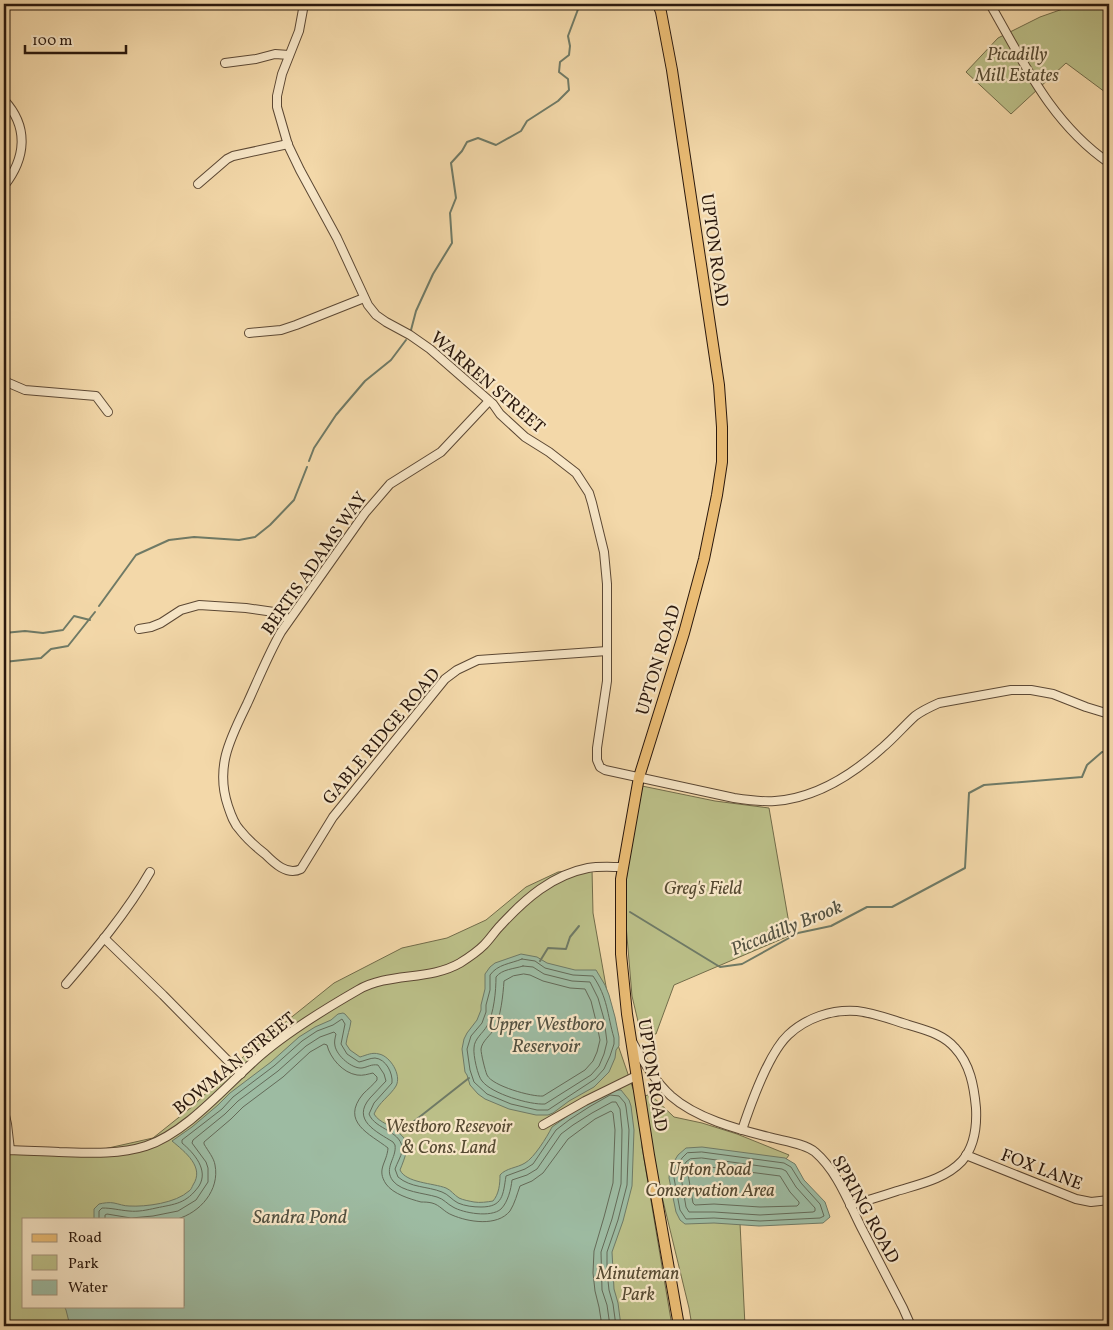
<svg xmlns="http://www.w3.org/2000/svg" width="1113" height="1330" viewBox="0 0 1113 1330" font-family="Vollkorn,serif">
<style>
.green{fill:#bbbf88;stroke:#726c4a;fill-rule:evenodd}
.water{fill:#9dbba2;stroke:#6f7a66}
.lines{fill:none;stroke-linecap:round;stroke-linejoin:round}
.shore{stroke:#646a58;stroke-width:1}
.stream{stroke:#6f7a66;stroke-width:2}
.minor-casing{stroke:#5c4834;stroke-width:10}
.major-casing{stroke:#2a180d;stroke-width:12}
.minor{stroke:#f7e6c7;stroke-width:8}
.major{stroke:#eabc74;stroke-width:10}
.labels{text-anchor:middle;stroke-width:4.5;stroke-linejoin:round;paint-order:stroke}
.park-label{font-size:18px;font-style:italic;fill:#564a32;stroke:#f7e6c7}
.street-label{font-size:18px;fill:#2a180d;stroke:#f7e6c7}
.water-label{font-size:19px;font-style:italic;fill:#525141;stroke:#f7e6c7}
</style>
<rect width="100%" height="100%" fill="#f3d8a9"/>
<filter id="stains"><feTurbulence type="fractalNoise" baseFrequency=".004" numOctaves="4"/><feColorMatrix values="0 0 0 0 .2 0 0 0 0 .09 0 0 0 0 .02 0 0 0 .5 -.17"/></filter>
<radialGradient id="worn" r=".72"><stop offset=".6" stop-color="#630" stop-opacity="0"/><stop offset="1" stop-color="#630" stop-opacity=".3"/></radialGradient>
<g class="green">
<polygon points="1077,4 1109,4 1109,95 1066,63 1011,114 966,72 998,38 1040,17"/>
<polygon points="642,786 715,801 769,808 791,935 674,985 656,1034 641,1034 632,996 624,901 629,854"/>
<path d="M592,869l1,44 14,79 11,53 23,67 -3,-13 12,-5 24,23 28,6 35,11 52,21 -49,68 5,103h-53l-3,-18 -47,-194v33l30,179h-668v-174l73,3 76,-17 40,-32 54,-53 87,-70 68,-35 45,-10 39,-18 40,-33 32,-15zM24,1219h160v87h-160z"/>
</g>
<g class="water">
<polygon points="521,954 537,957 547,963 575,970 596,970 605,985 609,995 615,1017 619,1037 619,1046 616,1050 615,1058 609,1072 594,1087 569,1101 553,1113 548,1115 536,1115 509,1109 485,1099 478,1094 470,1085 467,1075 465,1072 462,1049 464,1039 467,1033 477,1020 481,1010 481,1005 485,989 485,974 490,967 495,963"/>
<path d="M343,1013l2,1 6,7c-1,8 -4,15 -5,23l4,6 10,7c7,-2 12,-5 19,-3 11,2 23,21 17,32 -6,10 -17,16 -22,28 3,5 7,7 12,10 24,15 25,19 14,46 6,13 33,13 46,18 5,2 8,7 13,10 4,2 10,3 15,4 6,1 13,0 19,-1 6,-7 7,-17 7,-26 6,-7 17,-7 25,-12 9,-5 22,-26 27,-36l34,-24 24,-13h11l8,10 2,6 3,24 -2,56 -9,35 -11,31 2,37 4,14 3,23h-422l-12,-2 -24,1 -3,1h-90l-4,-16 -2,-4h120v-87h-90v-10l5,-5c4,-1 11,-2 15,-1 5,1 10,3 15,3 17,1 47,-3 60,-15 2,-1 3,-4 4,-6 12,-18 -8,-33 -21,-44l20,-14 26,-22 12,-12 41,-31 28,-25 16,-10 16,-7 7,-6z"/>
<polygon points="702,1147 785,1158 795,1164 804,1180 825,1202 830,1217 823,1223 759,1226 714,1223 685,1224 680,1220 676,1212 669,1178 670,1168 678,1155 686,1148"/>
</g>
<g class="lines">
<g class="shore">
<path d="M522,959l13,2 10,7 28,7 20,1c15,22 14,38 21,62v6l-4,12 -6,13 -9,10 -47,31h-11l-26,-6 -24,-10 -13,-12 -4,-12 -3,-21 4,-13 11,-13 4,-11v-7l4,-15v-15c8,-11 20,-11 32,-16z"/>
<path d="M523,966l10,1 11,7 28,7 18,1 8,16 6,21 3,23 -3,12 -5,12 -8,9 -46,29c-15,1 -53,-10 -63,-23 -4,-4 -9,-26 -8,-33 0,-9 9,-15 13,-22 7,-13 9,-35 9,-49 6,-8 18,-8 27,-11z"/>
<path d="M524,974l6,1 13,6 27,7 15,1 6,12 5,20 4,19 -3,12 -4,9 -8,9 -42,26c-11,1 -51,-10 -56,-21 -2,-5 -6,-21 -6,-26 1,-8 10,-14 13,-20 7,-12 9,-34 10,-48l9,-5z"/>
<polygon points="702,1152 784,1163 791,1167 801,1183 820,1204 824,1216 820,1218 760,1221 714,1218 686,1219 680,1210 674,1178 675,1169 682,1158 687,1153"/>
<polygon points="702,1158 782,1169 786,1171 796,1187 815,1208 815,1211 813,1212 760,1215 714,1212 689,1212 686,1207 681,1177 681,1171 686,1162 690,1159"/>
<polygon points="702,1166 780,1176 790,1192 799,1202 799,1204 797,1206 760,1207 714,1204 695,1205 693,1203 688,1174 693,1167"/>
<path d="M99,1219v-8l3,-3c10,0 16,2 27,3 9,1 18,-1 27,-3 19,-4 30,-4 43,-22 10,-16 -5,-33 -17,-43v-3l40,-31 11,-12 41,-31 28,-25 15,-10 16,-6 9,-6 3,5 -4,20 6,10 12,8c5,-1 11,-4 16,-4 11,1 18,15 17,25l-18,20 -5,11c6,16 35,17 33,37 -1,6 -5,12 -7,18l3,8c13,11 29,9 44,15 6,2 10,8 16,11 7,3 15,4 23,4 22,0 22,-12 25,-31l19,-7 8,-5 23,-34 13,-10 20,-13 21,-12 9,1 6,7 1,4 3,23 -2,55 -9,35 -11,32v20l2,18 4,14 3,22"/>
<path d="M105,1219v-4l2,-1 24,4 22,-2 25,-5 18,-11 12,-18v-14l-2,-6 -14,-19 1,-3 32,-26 13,-13 40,-30 28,-25 14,-9 14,-5 2,2c-1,4 -2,8 -1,12 2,10 17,23 27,22 6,-1 9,-4 16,-3l6,9 2,7c-5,6 -11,11 -16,17 -19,22 7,34 23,44l2,3c2,13 -12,23 -2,36 9,11 31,12 44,16 7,2 10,7 16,10 10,6 38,11 48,2 7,-7 10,-20 11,-29l15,-5 10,-6 24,-35 12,-9 19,-12 20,-11h4l4,7 2,21 -1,54 -9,35 -11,33 1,38 5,15 3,21"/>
<path d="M177,1219c23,-6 43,-29 38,-54 -1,-7 -7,-14 -11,-21v-2l27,-23 12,-12 40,-30 27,-25 14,-8 3,1c3,13 16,28 30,30 6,1 11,-1 16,-2l4,4v3c-4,5 -9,9 -14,14 -23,28 7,40 25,54 -1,15 -12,21 -2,36 7,10 24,15 35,18 3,0 7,0 11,1 8,2 12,9 20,12 16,7 45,12 58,-4 5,-8 7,-17 10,-25l12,-5 11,-8 25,-34 27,-20 16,-8 2,2 2,17 -2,53 -9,34 -10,34 -1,22 2,18 4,16 3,19"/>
</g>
<g class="stream">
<polyline points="411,330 416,311 433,274 452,243 450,213 456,198 451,163 462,151 467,142 478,138 496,145 521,131 527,121 558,101 569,90 568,79 559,72 560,62 569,55 570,46 568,36 580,4"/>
<polyline points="309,461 314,448 336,415 365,381 391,360 406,340"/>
<polyline points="99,606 136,555 169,540 194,537 239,540 255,537 270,525 294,500 307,467"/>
<polyline points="4,633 25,631 43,633 63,630 74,616 90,620"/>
<polyline points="4,662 41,658 51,649 68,646 95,612"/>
<polyline points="630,912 720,967 742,964 798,933 831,926 867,907 892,907 965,868 969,793 984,785 1082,777 1087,765 1102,752 1109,752"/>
<polyline points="540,961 548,948 566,949 570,937 579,926"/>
<polyline points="408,1126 469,1078"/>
</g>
<g class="minor-casing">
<g id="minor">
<path d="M304,4l-5,27 -17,43 -5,22v11l11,38 12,25 37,68 31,67 8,10 10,7 24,13 20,14 63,55 7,10 25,23 24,15 27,21 13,20 3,10 12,49 3,32v97l-10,67v12l3,7 5,3 129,28c13,2 27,4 41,3 42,-3 77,-26 107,-53 12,-10 22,-22 33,-32 8,-6 15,-9 24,-13l72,-13h20l22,4 33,13 23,7"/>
<path d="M990,4c34,59 61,119 119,159"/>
<polyline points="225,63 256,59 275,54 289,55"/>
<path d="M4,100c25,27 22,58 0,86"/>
<polyline points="198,184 227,159 233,156 288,144"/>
<polyline points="249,333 281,330 296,325 364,298"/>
<polyline points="4,381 25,390 96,396 108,412"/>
<path d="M489,401l-48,51 -51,32 -25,29 -84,119c-13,23 -23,48 -34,72 -17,35 -32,63 -19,102 3,9 6,18 12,24 7,9 16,17 25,24 9,9 22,22 36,15l32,-52 112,-138 12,-9 21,-10 129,-9"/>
<polyline points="139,629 151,627 161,623 181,610 199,605 246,608 274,612 289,619"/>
<polyline points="104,938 163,995 241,1074"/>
<path d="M66,984c30,-35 61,-72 84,-112"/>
<path d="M633,1043c10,19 22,38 38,53 25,22 65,33 98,41 14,4 35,6 46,15 22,19 33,49 46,75 14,27 28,54 42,81l8,18"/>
<polyline points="4,1111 7,1124 10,1150"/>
<polyline points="543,1125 585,1101 636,1076"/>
<path d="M742,1130c9,-27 26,-76 46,-95 18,-17 44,-26 69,-24 18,2 35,9 52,14 16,5 34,9 46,23 15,16 19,38 21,60 1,19 -1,38 -14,53 -17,18 -42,23 -65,30 -15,5 -31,10 -47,14"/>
<path d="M4,1151l6,-1c17,1 33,1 49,2 29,1 59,3 87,-6 42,-14 81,-62 115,-91 29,-25 64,-46 97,-65 31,-18 71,-9 102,-27 8,-5 17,-11 24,-18 6,-6 11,-14 17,-20 24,-26 51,-50 87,-57 11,-2 23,-1 34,-1"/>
<polyline points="966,1155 1076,1199 1091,1202 1109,1200"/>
</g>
</g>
<g class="major-casing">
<polyline id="major" points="658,4 661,12 672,70 719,385 722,427 722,462 717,495 704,559 684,633 639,777 621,879 621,954 627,1014 649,1155 679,1326"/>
</g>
<use href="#minor" class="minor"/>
<use href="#major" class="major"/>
</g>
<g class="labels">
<g class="park-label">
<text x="1017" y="60">Picadilly<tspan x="1017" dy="21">Mill Estates</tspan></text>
<text x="703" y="894">Greg's Field</text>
<text x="449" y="1132">Westboro Resevoir<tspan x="449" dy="21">&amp; Cons. Land</tspan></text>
<text x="710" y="1175">Upton Road<tspan x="710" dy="21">Conservation Area</tspan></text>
<text x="638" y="1279">Minuteman<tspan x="638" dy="21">Park</tspan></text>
</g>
<g class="street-label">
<text transform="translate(715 250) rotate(82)" y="6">UPTON ROAD</text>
<text transform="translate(488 382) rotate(41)" y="6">WARREN STREET</text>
<text transform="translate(314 563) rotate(-55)" y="6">BERTIS ADAMS WAY</text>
<text transform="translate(658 660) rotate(-73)" y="6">UPTON ROAD</text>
<text transform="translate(381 736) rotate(-50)" y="6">GABLE RIDGE ROAD</text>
<text transform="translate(234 1063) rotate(-39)" y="6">BOWMAN STREET</text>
<text transform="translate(653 1075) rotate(81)" y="6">UPTON ROAD</text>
<text transform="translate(1042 1169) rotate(21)" y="6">FOX LANE</text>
<text transform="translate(866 1209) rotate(61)" y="6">SPRING ROAD</text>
</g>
<g class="water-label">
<text transform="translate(786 927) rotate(-22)" y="7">Piccadilly Brook</text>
<text x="546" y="1030">Upper Westboro<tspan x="546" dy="22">Reservoir</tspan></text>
<text x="300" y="1223">Sandra Pond</text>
</g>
</g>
<rect width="1113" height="1330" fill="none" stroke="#f3d8a9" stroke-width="20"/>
<rect x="5" y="5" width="1103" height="1320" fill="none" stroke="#2a180d" stroke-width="2.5"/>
<rect x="10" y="10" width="1093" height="1310" fill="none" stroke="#2a180d"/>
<rect x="22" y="1218" width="162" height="90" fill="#f7e6c7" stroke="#a5947d"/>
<rect x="32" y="1234" width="25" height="8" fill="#eabc74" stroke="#a5947d"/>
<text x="68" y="1242" font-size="15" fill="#2a180d">Road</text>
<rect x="32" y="1255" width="25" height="15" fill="#bbbf88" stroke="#a5947d"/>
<text x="68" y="1268" font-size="15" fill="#2a180d">Park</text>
<rect x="32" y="1280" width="25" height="15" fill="#9dbba2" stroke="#a5947d"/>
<text x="68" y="1292" font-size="15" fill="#2a180d">Water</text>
<path d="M25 45v8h101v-8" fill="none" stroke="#2a180d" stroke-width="2.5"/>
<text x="32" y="45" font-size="15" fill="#2a180d" stroke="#f7e6c7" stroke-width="4" paint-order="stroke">100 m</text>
<rect width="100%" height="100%" filter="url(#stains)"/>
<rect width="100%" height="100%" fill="url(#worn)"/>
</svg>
